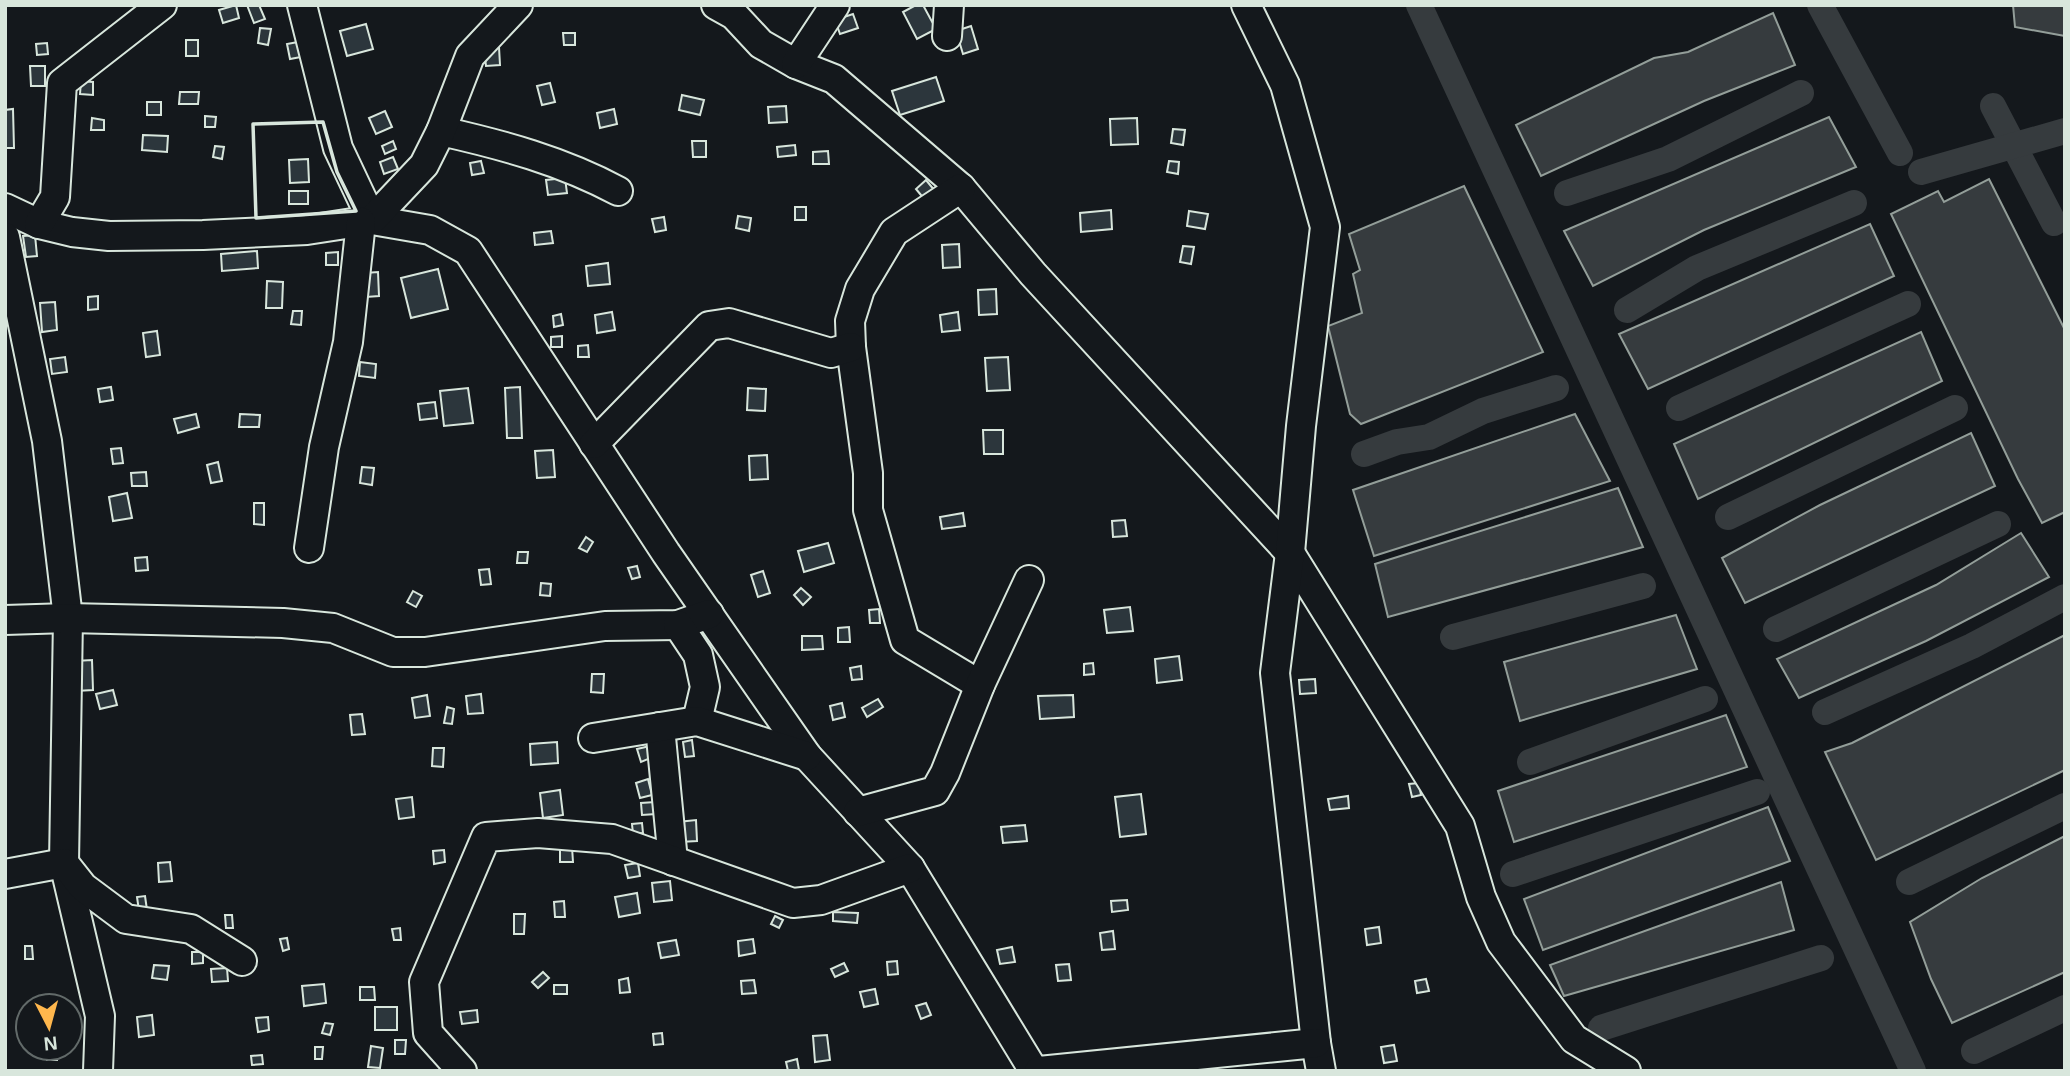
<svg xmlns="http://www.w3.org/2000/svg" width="2070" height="1076" viewBox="0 0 2070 1076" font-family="Helvetica,sans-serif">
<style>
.water{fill:#363b3e;stroke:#939e99;stroke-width:2}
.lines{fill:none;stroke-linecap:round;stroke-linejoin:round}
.canal{stroke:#363b3e;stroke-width:26}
.building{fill:#2c363c;stroke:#d8e6dc;stroke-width:2}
.minor-casing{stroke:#d8e6dc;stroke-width:32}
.minor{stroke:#14181c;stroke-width:28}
.wall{stroke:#d8e6dc;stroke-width:3.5}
</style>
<rect width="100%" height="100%" fill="#14181c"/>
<g class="water">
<polygon points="2013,5 2065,5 2065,36 2015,27"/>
<polygon points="1773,13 1795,65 1704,101 1541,176 1516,125 1654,58 1688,52"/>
<polygon points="1829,117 1856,167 1704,230 1593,286 1564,231"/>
<polygon points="1989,179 2065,330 2065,512 2042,523 2018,479 1891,214 1938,191 1944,202"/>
<polygon points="1464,186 1543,352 1361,424 1350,414 1328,326 1362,313 1353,274 1360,270 1349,234"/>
<polygon points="1870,224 1894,276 1648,389 1619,334"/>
<polygon points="1921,332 1942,381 1698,499 1674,444"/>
<polygon points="1575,414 1610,481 1374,556 1353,490"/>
<polygon points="1971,433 1995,486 1745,603 1722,558 1820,505"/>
<polygon points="1618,488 1643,547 1388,617 1375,564"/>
<polygon points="2021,533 2049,577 1926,641 1799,698 1777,659 1936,585"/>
<polygon points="1676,615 1697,669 1520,721 1504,662"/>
<polygon points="2065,635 2065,770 1876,860 1825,752 1852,743"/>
<polygon points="1726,715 1747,767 1514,842 1498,791"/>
<polygon points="1768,807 1790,861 1543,950 1524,899"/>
<polygon points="2065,836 2065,972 1952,1023 1931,979 1910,922 1982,878"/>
<polygon points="1781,882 1794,930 1564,996 1550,965"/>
</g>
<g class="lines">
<g class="canal">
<polyline points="1419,5 1913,1071"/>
<polyline points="1820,5 1900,153"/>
<polyline points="1993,106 2054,223"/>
<polyline points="1921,172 2065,131"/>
<polyline points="1567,193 1668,159 1801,93"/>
<polyline points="1627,310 1697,268 1854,203"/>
<polyline points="1679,408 1908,304"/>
<polyline points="1364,454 1397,442 1429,437 1483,411 1556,388"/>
<polyline points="1728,517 1955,408"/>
<polyline points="1776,629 1998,524"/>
<polyline points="1453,637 1643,586"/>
<polyline points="1825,712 1972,646 2065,597"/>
<polyline points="1530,762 1705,699"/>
<polyline points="1513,874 1757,792"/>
<polyline points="1909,882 2065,806"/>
<polyline points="1601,1028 1821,958"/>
<polyline points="1974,1051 2065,1008"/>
</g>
</g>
<g class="building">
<polygon points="236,5 239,18 223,23 219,10"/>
<polygon points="247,5 259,5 265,19 254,23"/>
<polygon points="916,5 923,5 936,29 917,39 903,12"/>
<polygon points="853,14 858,28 840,34 835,20"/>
<polygon points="366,24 373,49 347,56 340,31"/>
<polygon points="971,26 978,49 963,54 956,31"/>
<polygon points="260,28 271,29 268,45 258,43"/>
<polygon points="563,33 575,33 575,45 564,45"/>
<rect x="186" y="40" width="12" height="16"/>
<polygon points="298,42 301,57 290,59 287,44"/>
<polygon points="47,43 48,54 37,55 36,44"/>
<polygon points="499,47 500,65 486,66 484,49"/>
<polygon points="30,66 45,66 45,86 31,86"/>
<polygon points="936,77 944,101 900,115 892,91"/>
<polygon points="81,81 93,82 93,95 80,94"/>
<polygon points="550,83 555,102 542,105 537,86"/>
<polygon points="180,92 199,92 198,104 179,104"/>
<polygon points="682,95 704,100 700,115 679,110"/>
<rect x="147" y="102" width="14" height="13"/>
<polygon points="786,106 787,122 769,123 768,107"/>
<polygon points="13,109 14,148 5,148 5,110"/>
<polygon points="614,109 617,124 600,128 597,113"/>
<polygon points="385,111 392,127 376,134 369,118"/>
<polygon points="205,116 216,117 215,127 205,127"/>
<polygon points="92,118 104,120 104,130 91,130"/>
<polygon points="1137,118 1138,144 1111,145 1110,119"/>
<polygon points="1173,129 1185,130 1183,145 1171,143"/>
<polygon points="143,135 168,136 167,152 142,150"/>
<polygon points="393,141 396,149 385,154 382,146"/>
<polygon points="692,141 706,141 706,157 693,157"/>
<polygon points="795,145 796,155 778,157 777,147"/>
<polygon points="215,146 224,147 222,159 213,157"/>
<polygon points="828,151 829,164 813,164 813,152"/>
<polygon points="393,157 398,169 384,174 380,162"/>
<polygon points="308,159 309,182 290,183 289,160"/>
<polygon points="481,161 484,173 472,175 470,163"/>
<polygon points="1169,161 1179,162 1178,174 1167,172"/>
<polygon points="565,178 567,193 548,195 546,180"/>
<polygon points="926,180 935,191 925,200 916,189"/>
<rect x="289" y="191" width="19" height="13"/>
<rect x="795" y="207" width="11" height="13"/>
<polygon points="1111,210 1112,229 1081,232 1080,213"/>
<polygon points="1189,211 1208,214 1205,229 1187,226"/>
<polygon points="738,216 751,218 749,231 736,228"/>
<polygon points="664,217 666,230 655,232 652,219"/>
<polygon points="551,231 553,243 535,245 534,233"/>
<polygon points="35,235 37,256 26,257 23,236"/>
<polygon points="959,244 960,267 943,268 942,245"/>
<polygon points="1183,246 1194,247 1191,264 1180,262"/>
<polygon points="257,251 258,268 222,271 221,254"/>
<polygon points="338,252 338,265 326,265 326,253"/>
<polygon points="608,263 610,284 588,286 586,266"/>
<polygon points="438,269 448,309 411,318 401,278"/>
<polygon points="378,272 379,296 366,297 365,273"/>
<polygon points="267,281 283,282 282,308 266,308"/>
<polygon points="996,289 997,314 979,315 978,290"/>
<polygon points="98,296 98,309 88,310 88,297"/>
<polygon points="55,302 57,330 42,332 40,303"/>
<polygon points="293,311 302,311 301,325 291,324"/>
<polygon points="612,312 615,330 597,333 595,315"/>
<polygon points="958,312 960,330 942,332 940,315"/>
<polygon points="561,314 563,325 554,327 553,316"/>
<polygon points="157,331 160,355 146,357 143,333"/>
<polygon points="562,336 562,347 551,347 551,337"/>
<polygon points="588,345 589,357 578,357 578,346"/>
<polygon points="65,357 67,372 52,374 50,359"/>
<polygon points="1008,357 1010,390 987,391 985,358"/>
<polygon points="360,362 376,364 375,378 359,376"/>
<polygon points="111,387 113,400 100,402 98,389"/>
<polygon points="520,387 522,438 507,438 505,388"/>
<polygon points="468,388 473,423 444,426 440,391"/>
<polygon points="748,388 766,389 765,411 747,410"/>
<polygon points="435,402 437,418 420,420 418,404"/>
<polygon points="196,414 199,427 178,433 174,419"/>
<polygon points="240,414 260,415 259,427 239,427"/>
<polygon points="983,430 1003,430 1003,454 984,454"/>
<polygon points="121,448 123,463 113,464 111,449"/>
<polygon points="553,450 555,477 537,478 535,451"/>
<polygon points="767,455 768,479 750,480 749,456"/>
<polygon points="218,462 222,481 211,483 207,465"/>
<polygon points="362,467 374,468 372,485 360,483"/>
<polygon points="146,472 147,486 132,486 131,473"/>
<polygon points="127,493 132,518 113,521 109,497"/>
<polygon points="254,503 264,503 264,525 254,524"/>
<polygon points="963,513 965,526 942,529 940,517"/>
<polygon points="1125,520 1127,536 1113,537 1112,521"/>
<polygon points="586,537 593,542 587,552 579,548"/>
<polygon points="828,543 834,563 804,572 798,551"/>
<polygon points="518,552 528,552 527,563 517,563"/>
<polygon points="147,557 148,570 136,571 135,558"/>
<polygon points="637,566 640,577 632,579 628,568"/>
<polygon points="489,569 491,584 481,585 479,570"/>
<polygon points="763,571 770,593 758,597 751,575"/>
<polygon points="541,583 551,584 550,596 540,595"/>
<polygon points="801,588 811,597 803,605 794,595"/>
<polygon points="413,591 422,596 416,607 407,602"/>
<polygon points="1130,607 1133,631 1107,633 1104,610"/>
<polygon points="879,609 880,623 870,623 869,610"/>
<polygon points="849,627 850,642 838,642 838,628"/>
<polygon points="802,636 822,636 823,649 802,650"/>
<polygon points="1179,656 1182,680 1157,683 1155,659"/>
<polygon points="92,660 93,690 76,691 75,661"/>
<polygon points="1093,663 1094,674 1084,675 1084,664"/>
<polygon points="861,666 862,679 852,680 850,668"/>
<polygon points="592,674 604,674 603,693 591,692"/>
<polygon points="1315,679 1316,693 1300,694 1299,680"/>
<polygon points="113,690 117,705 100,709 96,694"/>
<polygon points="481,694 483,713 468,714 466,696"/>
<polygon points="427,695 430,716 415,718 412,698"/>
<polygon points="1073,695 1074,717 1040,719 1038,696"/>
<polygon points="878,699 883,707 867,717 862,708"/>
<polygon points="842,703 845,717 833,720 830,706"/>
<polygon points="447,707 454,709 452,724 444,723"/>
<polygon points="362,714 365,734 352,735 350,715"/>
<polygon points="692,740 694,756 685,757 683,742"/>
<polygon points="557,742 558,763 531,765 530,744"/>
<polygon points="650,746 653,757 641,762 637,749"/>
<polygon points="433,748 444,748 443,767 432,766"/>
<polygon points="648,779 652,795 640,798 636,783"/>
<polygon points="1419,783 1421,795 1412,797 1409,784"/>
<polygon points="560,790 563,815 543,818 540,793"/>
<polygon points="1141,794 1146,834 1120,837 1115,797"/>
<polygon points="1348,796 1349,808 1330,810 1328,799"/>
<polygon points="412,797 414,817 399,819 396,799"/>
<polygon points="655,802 656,814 642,815 641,803"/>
<polygon points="696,820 697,841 680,842 678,822"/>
<polygon points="642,823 643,833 633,834 632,824"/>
<polygon points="1025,825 1027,841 1003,843 1001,827"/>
<polygon points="560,847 572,847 573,862 560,862"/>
<polygon points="444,850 445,862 434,864 433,851"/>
<polygon points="170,862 172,881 159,882 158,863"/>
<polygon points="638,863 640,876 628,878 625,865"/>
<polygon points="670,881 672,900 654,902 652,883"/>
<polygon points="637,893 640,913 619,917 615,897"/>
<polygon points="145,896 147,910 139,911 137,897"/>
<polygon points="1127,900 1128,910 1112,912 1111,901"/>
<polygon points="564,901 565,917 555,917 554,902"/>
<polygon points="833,912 858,913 857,923 833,921"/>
<polygon points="514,914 525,914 524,934 514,934"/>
<polygon points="225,915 232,915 233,928 226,928"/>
<polygon points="775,916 783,920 779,928 771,924"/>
<polygon points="1379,927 1381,943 1367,945 1365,929"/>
<polygon points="400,928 401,940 394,940 392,929"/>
<polygon points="1113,931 1115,949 1102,950 1100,933"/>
<polygon points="287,938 289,949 283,951 280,939"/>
<polygon points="753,939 755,953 739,956 738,941"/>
<polygon points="676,940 679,955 661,958 658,943"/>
<polygon points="25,946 32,946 33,959 25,959"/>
<polygon points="1012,947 1015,962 1000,964 997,950"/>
<polygon points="192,952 203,952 203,963 192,964"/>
<polygon points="897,961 898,974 888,975 887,962"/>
<polygon points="844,963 848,971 835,977 831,969"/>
<polygon points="1069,964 1071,980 1058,981 1056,965"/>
<polygon points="154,965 169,966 167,980 152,978"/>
<polygon points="227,968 228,981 212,982 211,969"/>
<polygon points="543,972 549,978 538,988 532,982"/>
<polygon points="628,978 630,992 620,993 619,980"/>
<polygon points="1426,979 1429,991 1417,993 1415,981"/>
<polygon points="754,980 756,993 742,994 741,981"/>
<polygon points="324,984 326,1003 304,1006 302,986"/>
<rect x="554" y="985" width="13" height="9"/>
<polygon points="360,987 374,987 375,1000 360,1000"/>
<polygon points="875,989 878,1004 864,1007 860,992"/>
<polygon points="926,1003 931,1015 921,1019 916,1006"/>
<rect x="375" y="1007" width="22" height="23"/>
<polygon points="477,1010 478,1022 462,1024 460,1012"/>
<polygon points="152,1015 154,1035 139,1037 137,1017"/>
<polygon points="268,1017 269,1030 258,1032 256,1018"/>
<polygon points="325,1023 333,1024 330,1035 322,1033"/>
<polygon points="662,1033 663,1044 654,1045 653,1034"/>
<polygon points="827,1035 830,1060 815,1062 813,1036"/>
<polygon points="395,1040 406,1040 405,1054 395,1054"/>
<polygon points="1394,1045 1397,1061 1384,1063 1381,1047"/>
<polygon points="371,1046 383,1048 380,1068 368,1067"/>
<polygon points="315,1047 323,1047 322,1059 315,1059"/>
<polygon points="48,1048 58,1048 57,1060 47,1060"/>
<polygon points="262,1055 263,1064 252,1065 251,1056"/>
<polygon points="797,1059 799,1070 788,1071 786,1062"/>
</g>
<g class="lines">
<g class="minor-casing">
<g id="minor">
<polyline points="302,5 338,148 372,220 430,230 468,251 666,553 807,756 910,868 1034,1071"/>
<polyline points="716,5 734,15 761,44 796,64 834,79 961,188 1033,274 1290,553 1460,826 1481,897 1501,942 1574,1039 1626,1071"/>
<polyline points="1246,5 1285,85 1325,227 1301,426 1290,553 1275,673 1316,1043 1321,1071"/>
<polyline points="947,36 949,5"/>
<polyline points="796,64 835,5"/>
<path d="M441,131c62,14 121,30 177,60"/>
<polyline points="961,188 894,232 860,289 850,321 851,347 868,473 868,510 905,640 980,685"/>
<polyline points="5,208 39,224 72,232 109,236 203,235 307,230 372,220 424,165 441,131 470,56 518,5"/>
<polyline points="39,224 55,197 62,83 162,5"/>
<polyline points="5,237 47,441 68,618 64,863 100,1016 98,1071"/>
<polyline points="594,444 709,326 729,323 831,353 851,347"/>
<polyline points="309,548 324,447 348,342 361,222"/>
<polyline points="5,620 68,618 283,623 333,628 393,652 425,652 605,626 678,625 709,614"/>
<polyline points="678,625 698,655 705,687 697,721"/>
<polyline points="660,727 673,861"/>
<polyline points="593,738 697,721 807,756"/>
<polyline points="858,812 935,791 945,773 980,685 1029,580"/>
<polyline points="5,874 64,863 83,887 126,919 191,929 242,961"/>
<polyline points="462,1071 428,1033 424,982 486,837 538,833 612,839 793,903 821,900 910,868"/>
<polyline points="1039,1071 1316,1043"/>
</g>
</g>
<use href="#minor" class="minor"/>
<polygon class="wall" points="323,122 337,172 356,211 256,218 253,124"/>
</g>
<rect width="2070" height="1076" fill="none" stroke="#d8e6dc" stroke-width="14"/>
<g transform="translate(49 1027) rotate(174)"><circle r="33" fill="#14181c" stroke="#626a69" stroke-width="2"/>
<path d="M0-5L12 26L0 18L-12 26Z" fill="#ffb74d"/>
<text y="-10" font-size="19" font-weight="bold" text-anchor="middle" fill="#d8e6dc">N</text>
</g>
</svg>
